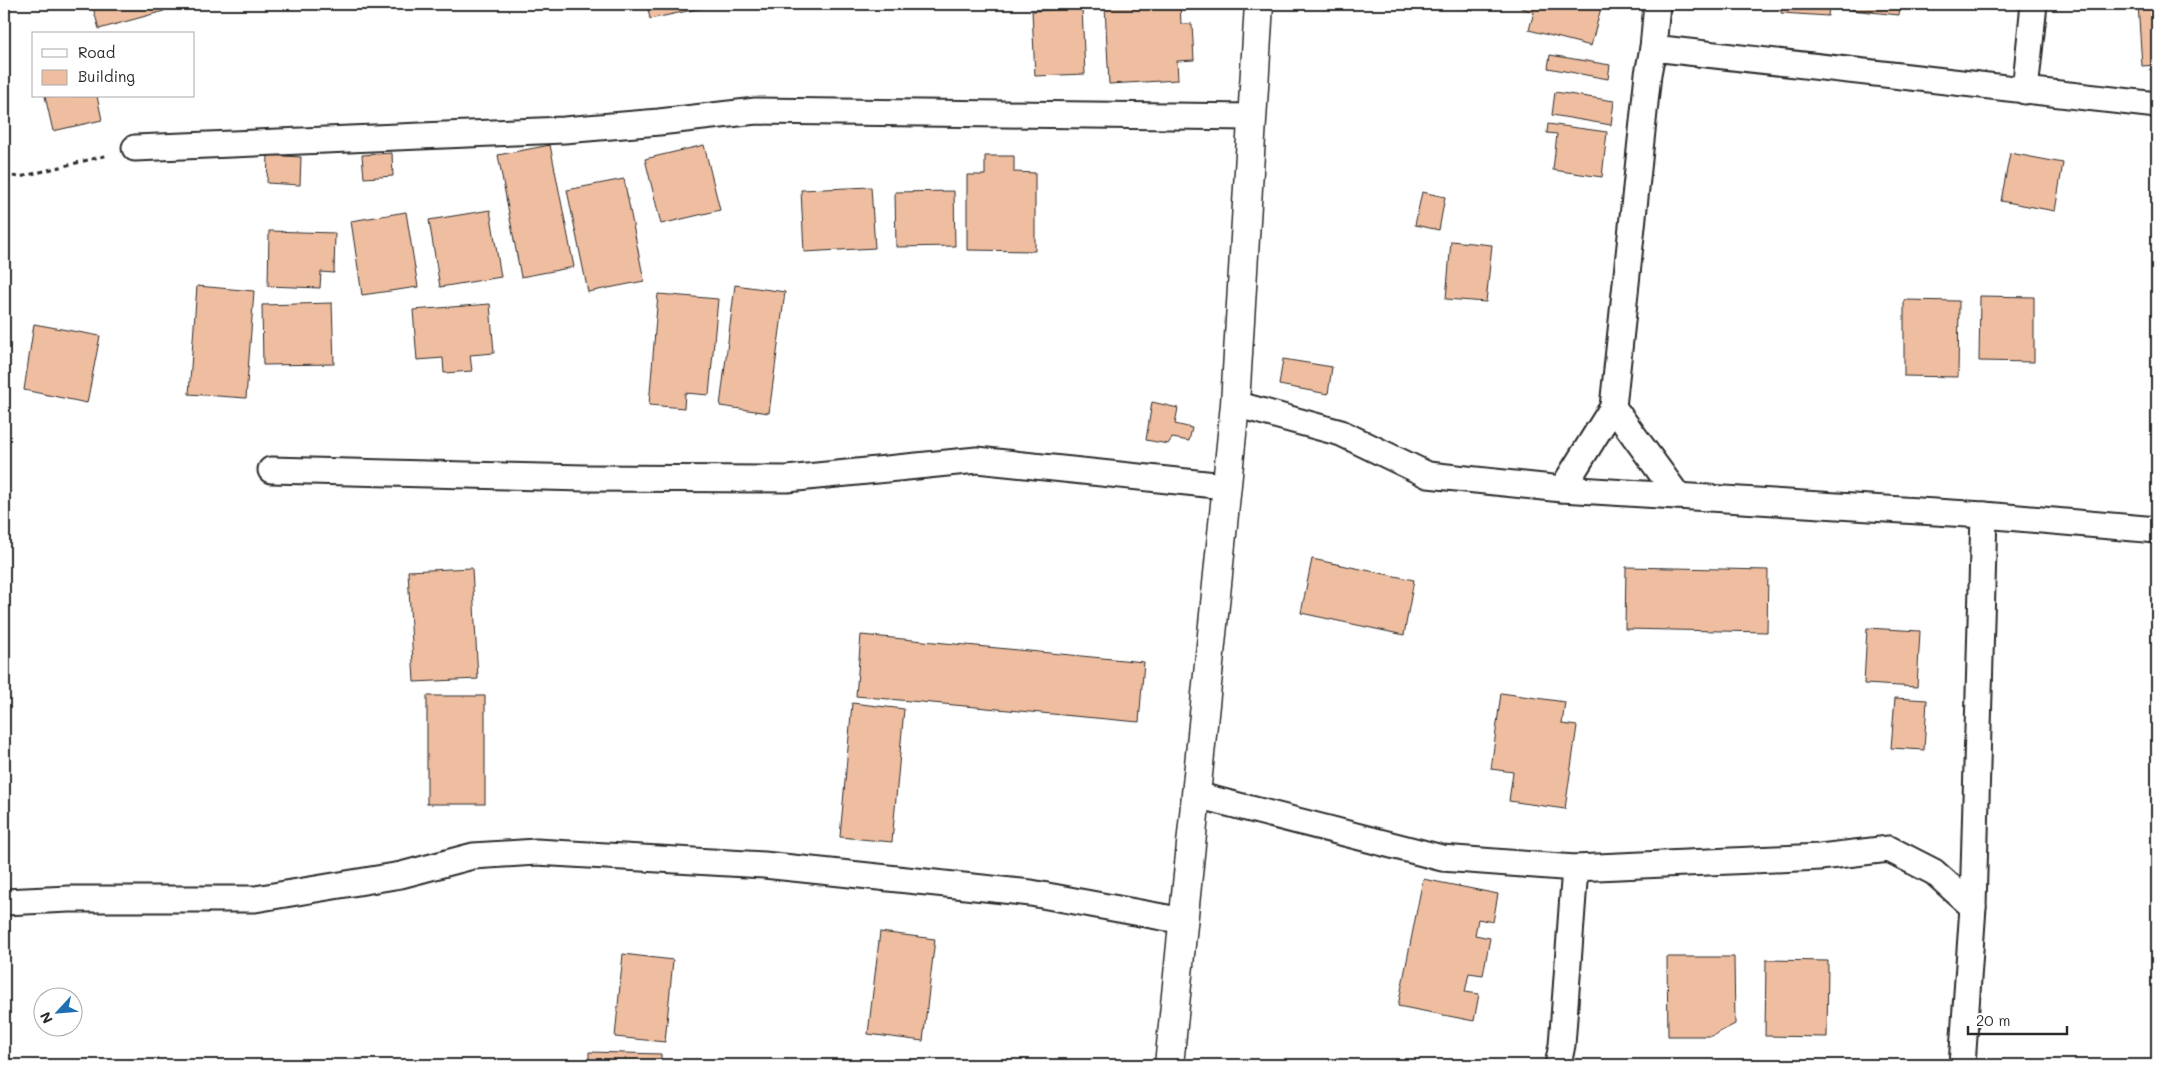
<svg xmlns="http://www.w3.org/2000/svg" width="2161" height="1069" viewBox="0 0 2161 1069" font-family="Mali,sans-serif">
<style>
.building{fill:#efbea0;stroke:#2b2b2b}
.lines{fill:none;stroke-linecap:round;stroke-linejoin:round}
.minor-casing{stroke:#2b2b2b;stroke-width:29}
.tertiary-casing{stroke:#2b2b2b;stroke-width:31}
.path{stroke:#2b2b2b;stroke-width:3;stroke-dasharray:5 4;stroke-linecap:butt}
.minor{stroke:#fff;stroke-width:25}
.tertiary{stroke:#fff;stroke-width:28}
</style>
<rect width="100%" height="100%" fill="#fff"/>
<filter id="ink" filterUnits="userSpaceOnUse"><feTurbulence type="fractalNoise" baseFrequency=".02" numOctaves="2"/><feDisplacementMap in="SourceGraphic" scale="10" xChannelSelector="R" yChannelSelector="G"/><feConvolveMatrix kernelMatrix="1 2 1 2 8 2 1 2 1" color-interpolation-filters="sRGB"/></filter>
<g filter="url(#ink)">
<g class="building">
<polygon points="92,4 161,4 164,11 99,29"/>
<polygon points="647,4 710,4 711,6 650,19"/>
<polygon points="1180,4 1181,24 1192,24 1194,60 1177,61 1178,80 1109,84 1105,7"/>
<polygon points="1449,4 1475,4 1473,11"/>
<polygon points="1522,4 1602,4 1591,46 1529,30 1534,12 1521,8"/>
<polygon points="1781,4 1829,4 1828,16 1781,13"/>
<polygon points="1852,4 1900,4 1899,15 1851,10"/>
<polygon points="2138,4 2157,4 2157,65 2142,66"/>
<polygon points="1082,8 1085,74 1035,76 1032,11"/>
<polygon points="1550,55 1610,65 1608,79 1548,68"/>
<polygon points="1555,92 1614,101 1611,125 1552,115"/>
<polygon points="45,96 97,96 102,120 53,131"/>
<polygon points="1548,124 1607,132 1602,177 1553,170 1557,134 1547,133"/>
<polygon points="550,145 574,267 521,277 498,155"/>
<polygon points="704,145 720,210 661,224 645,159"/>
<polygon points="392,153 393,176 364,178 362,155"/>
<polygon points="2010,153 2063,163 2055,211 2001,201"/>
<polygon points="268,155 301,157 300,185 267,183"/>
<polygon points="985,156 1014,156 1014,172 1035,173 1035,251 967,250 967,175 985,175"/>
<polygon points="624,179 644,281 588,292 567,190"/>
<polygon points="871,187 875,248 804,252 801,190"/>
<polygon points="954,191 955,246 896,247 895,192"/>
<polygon points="1422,192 1445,197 1439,230 1415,225"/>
<polygon points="490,210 501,277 440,287 429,220"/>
<polygon points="406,212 418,287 362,295 351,221"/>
<polygon points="269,231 335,233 334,273 321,272 320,288 268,286"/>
<polygon points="2157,237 2157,288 2152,287"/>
<polygon points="1451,241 1492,245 1486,302 1446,299"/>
<polygon points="735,285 785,292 769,413 720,406"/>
<polygon points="197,286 254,291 246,398 189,394"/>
<polygon points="658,294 718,299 709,395 685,393 684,408 649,405"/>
<polygon points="1980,296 2034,297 2034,362 1979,361"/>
<polygon points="1904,300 1959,301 1958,377 1904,376"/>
<polygon points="332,303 334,364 263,365 262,305"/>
<polygon points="490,304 494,353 470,355 472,371 444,373 443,358 417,360 413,310"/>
<polygon points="34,324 100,336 87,403 24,390"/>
<polygon points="1283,359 1332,367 1328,394 1279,385"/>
<polygon points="1152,402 1178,408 1175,424 1192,428 1189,441 1172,438 1168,444 1146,440"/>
<polygon points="1312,559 1414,580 1404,635 1301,613"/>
<polygon points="1626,567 1768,570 1767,632 1625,629"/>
<polygon points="472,568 478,679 414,682 408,571"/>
<polygon points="1867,628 1920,631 1917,687 1864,684"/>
<polygon points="861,635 1144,662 1139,722 856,696"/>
<polygon points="1501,693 1565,702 1562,724 1577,726 1565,809 1509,801 1513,772 1491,769"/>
<rect x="427" y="696" width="58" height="108"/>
<polygon points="1895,698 1927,700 1924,750 1891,748"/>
<polygon points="852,703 904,709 892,842 840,837"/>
<polygon points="1423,879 1498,894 1493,922 1478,919 1475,935 1490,938 1483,975 1469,973 1465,992 1479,994 1474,1021 1398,1006"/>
<polygon points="880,932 935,939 923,1041 868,1034"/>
<polygon points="623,954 673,960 665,1042 615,1037"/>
<polygon points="1667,957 1734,957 1735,1024 1712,1036 1668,1036"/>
<polygon points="1766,960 1828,961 1827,1037 1765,1036"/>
<polygon points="589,1052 661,1054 661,1065 589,1065"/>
</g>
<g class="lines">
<g class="minor-casing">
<g id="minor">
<polyline points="1653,48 1657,4"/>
<polyline points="2025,91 2034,4"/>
<polyline points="135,148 564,130 659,122 756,111 1252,117"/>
<polyline points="1235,404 1341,433 1428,475 1562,489 1984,515 2157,530"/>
<polyline points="1613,407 1678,496"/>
<polyline points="271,470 584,478 787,479 977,460 1225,486"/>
<polyline points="1562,489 1613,407 1648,74 1653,48 2157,105"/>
<polyline points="1196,795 1442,858 1575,868 1820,857 1889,849 1934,872 1973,907"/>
<polyline points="4,902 69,899 255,899 401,875 473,856 536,852 764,865 1031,893 1184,921"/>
<polyline points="1558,1065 1562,1045 1575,868"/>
<polyline points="1962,1065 1973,907 1984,515"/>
</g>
</g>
<g class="tertiary-casing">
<polyline id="tertiary" points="1169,1065 1235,404 1259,4"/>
</g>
<polyline class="path" points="4,175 20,177 108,155"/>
<use href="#minor" class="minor"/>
<use href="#tertiary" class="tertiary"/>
</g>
</g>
<rect width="2161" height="1069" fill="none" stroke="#fff" stroke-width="20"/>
<rect x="10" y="10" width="2141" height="1049" fill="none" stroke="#2b2b2b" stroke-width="2" filter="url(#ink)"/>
<rect x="32" y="32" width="162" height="65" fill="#ffffff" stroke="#aaaaaa"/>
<rect x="42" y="49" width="25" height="8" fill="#ffffff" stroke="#aaaaaa"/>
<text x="78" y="58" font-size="15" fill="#2b2b2b">Road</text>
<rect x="42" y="70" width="25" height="15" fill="#efbea0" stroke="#aaaaaa"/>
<text x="78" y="82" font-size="15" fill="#2b2b2b">Building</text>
<g transform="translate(58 1012) rotate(244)"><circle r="24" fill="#ffffff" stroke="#aaaaaa"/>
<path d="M0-4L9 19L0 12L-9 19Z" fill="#1f6fb2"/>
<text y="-8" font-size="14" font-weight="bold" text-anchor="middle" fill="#2b2b2b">N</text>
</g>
<path d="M1968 1026v8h99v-8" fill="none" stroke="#2b2b2b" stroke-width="2.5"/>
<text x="1976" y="1026" font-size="15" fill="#2b2b2b" stroke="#ffffff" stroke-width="4" paint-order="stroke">20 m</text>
</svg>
